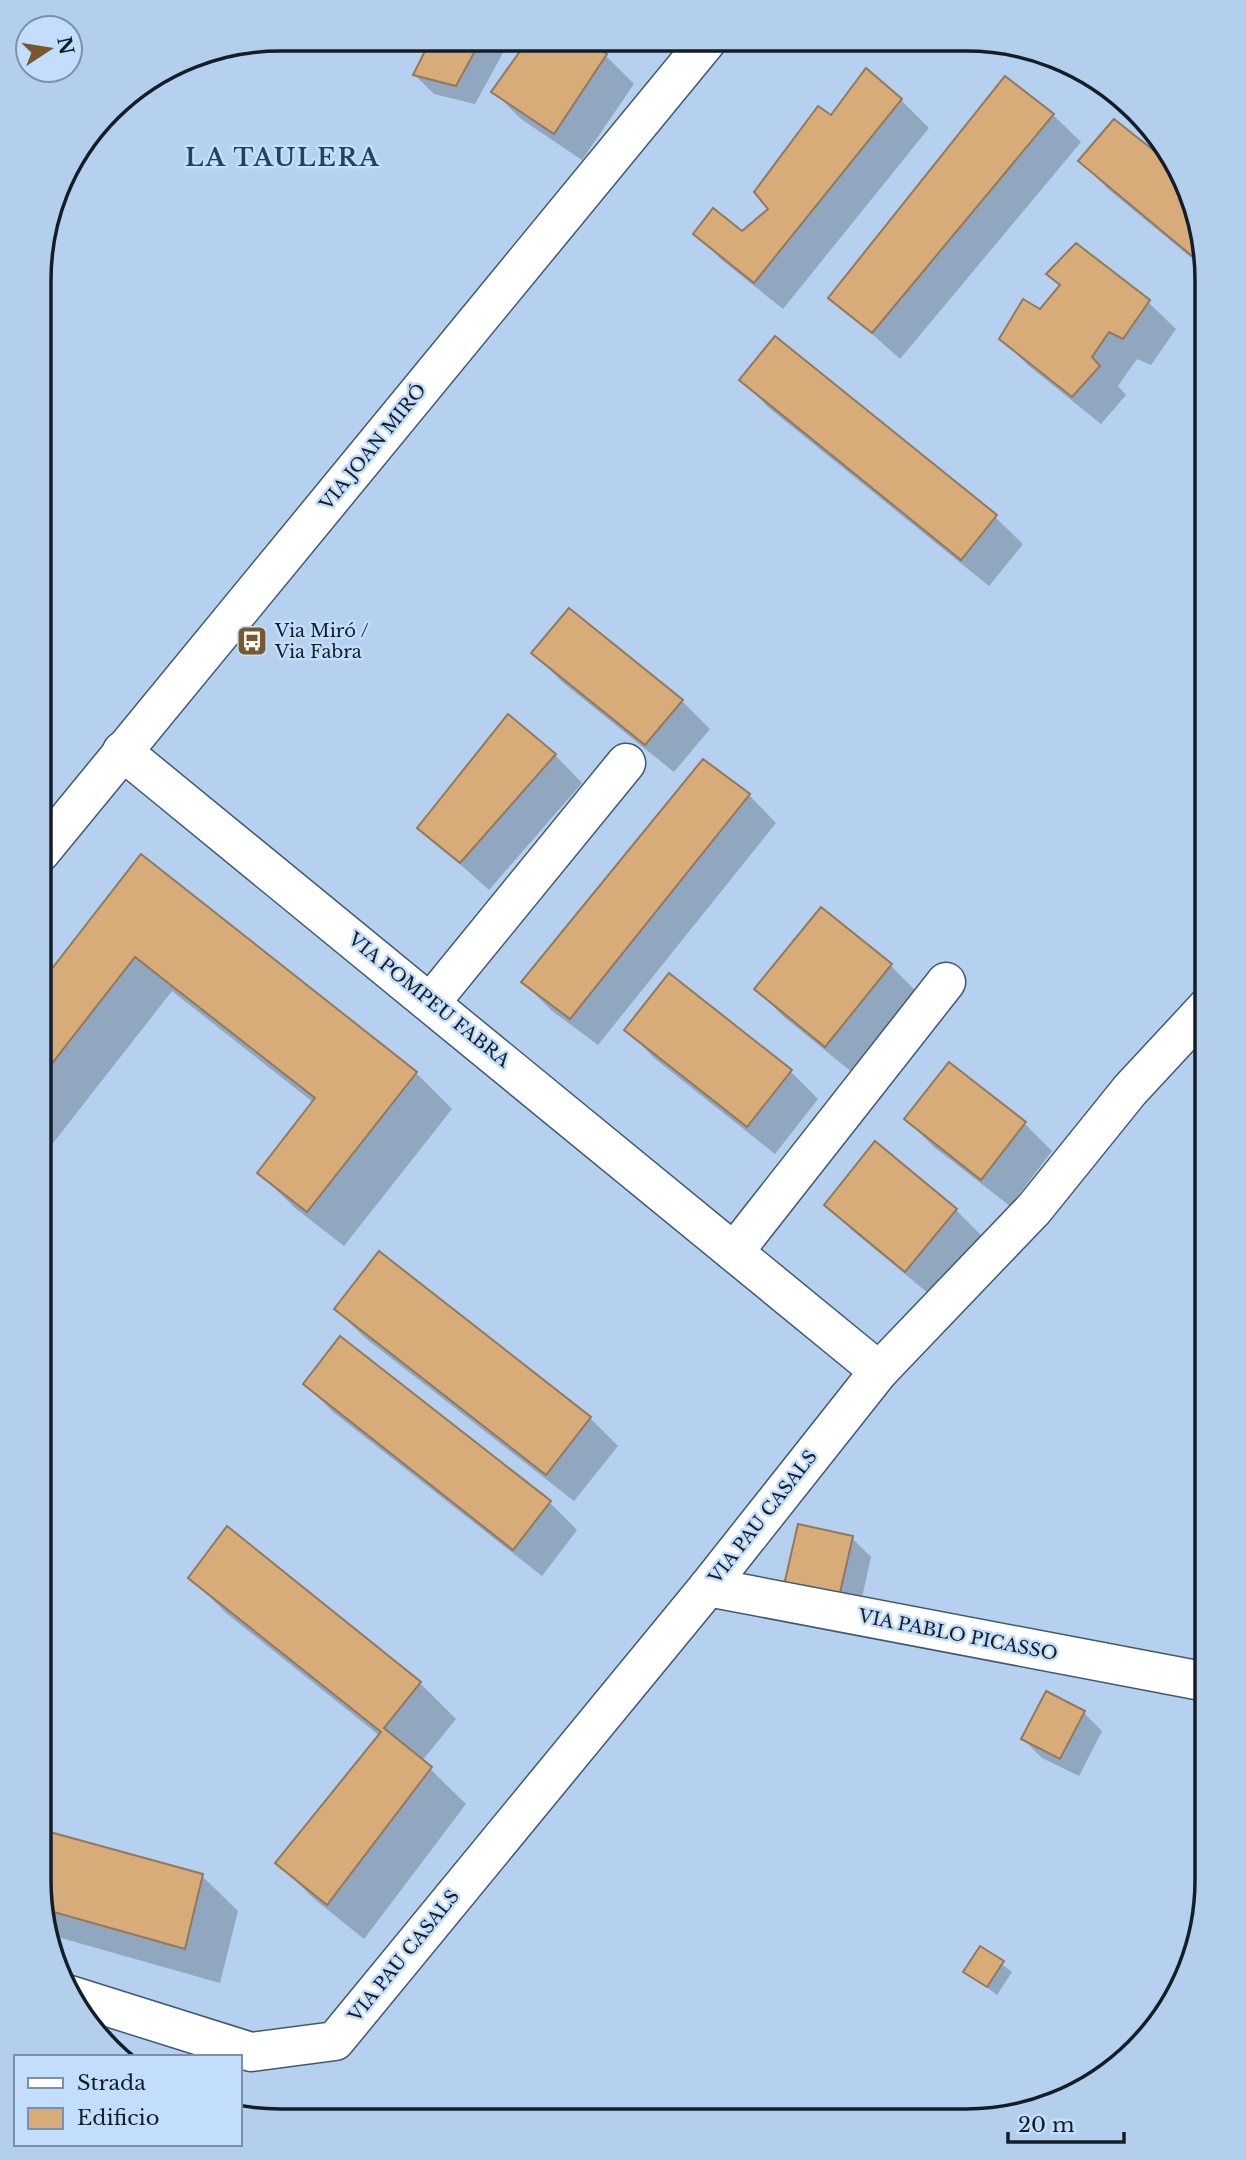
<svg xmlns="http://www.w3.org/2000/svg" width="1246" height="2160" viewBox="0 0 1246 2160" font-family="'Libre Baskerville',serif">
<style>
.shadow{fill:#0003}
.building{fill:#d8ac79;stroke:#92795d;stroke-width:2}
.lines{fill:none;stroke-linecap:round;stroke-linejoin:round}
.minor-casing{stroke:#405972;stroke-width:41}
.minor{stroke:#fff;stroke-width:38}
.labels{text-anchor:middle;stroke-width:5;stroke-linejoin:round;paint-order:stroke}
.street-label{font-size:18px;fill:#141e28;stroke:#c2defc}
.poi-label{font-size:18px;fill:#141e28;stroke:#c2defc;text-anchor:start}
.district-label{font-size:24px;font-weight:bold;letter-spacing:2px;fill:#284058;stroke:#c2defc}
.rim{fill:none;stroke:#141e28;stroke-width:3.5}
</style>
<rect width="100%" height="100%" fill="#b5d1ef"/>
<g class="shadow">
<polygon points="433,39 510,40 475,104 434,94 415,75"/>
<polygon points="583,40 606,56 634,84 582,160 521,119 493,91"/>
<polygon points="901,100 929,128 783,309 723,261 695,234 742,234 771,210 831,118"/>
<polygon points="1053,115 1081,142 900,359 831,297"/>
<polygon points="1114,122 1170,165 1195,202 1206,270 1108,189 1080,161"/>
<polygon points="1048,274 1148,302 1176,329 1151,365 1137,359 1118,386 1126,395 1101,424 1029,366 1001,339 1040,311 1061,287"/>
<polygon points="742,380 995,517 1023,544 989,586 769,408"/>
<polygon points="570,611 682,701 710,729 674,772 561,681 534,653"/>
<polygon points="555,755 582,783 489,890 419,828"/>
<polygon points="749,795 776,823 598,1045 551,1010 523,982"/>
<polygon points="141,857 416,1073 452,1109 344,1246 295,1208 259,1173 314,1103 172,991 39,1161 40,987"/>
<polygon points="822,909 891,966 918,993 853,1073 784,1017 756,989"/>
<polygon points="627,1030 791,1072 818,1099 775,1154 654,1058"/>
<polygon points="949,1064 1025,1124 1052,1151 1010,1206 934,1147 906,1119"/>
<polygon points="875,1144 956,1210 984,1238 934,1298 854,1232 826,1205"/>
<polygon points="336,1309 590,1418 618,1446 574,1501 364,1337"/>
<polygon points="305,1384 549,1502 577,1530 542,1576 333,1412"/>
<polygon points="228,1529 420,1683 456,1719 422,1761 466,1804 364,1939 313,1898 278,1863 380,1736 226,1613 191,1578"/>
<polygon points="852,1538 871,1557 858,1615 805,1604"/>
<polygon points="1084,1713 1102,1731 1079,1776 1042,1758 1023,1739"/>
<polygon points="39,1831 202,1876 238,1911 220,1983 47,1934 38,1880"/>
<polygon points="980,1948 1012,1972 997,1995 965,1971"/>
</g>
<g class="building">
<polygon points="431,39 481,40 456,86 413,75"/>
<polygon points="528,40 586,40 607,54 554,134 491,92"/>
<polygon points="866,68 902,99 754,283 693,234 713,208 742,231 768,209 754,192 818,106 831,115"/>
<polygon points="1005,76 1054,114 872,333 828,298"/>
<polygon points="1114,119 1167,161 1195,202 1201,244 1192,256 1078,161"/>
<polygon points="1076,243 1150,300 1123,339 1109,332 1092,357 1100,366 1072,397 999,339 1023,299 1040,309 1060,285 1046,274"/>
<polygon points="775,336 997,515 961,560 739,380"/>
<polygon points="569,608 683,700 645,745 531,653"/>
<polygon points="508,714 556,754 460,863 417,828"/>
<polygon points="703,759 750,794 570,1019 521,982"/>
<polygon points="141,854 417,1072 307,1212 257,1173 315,1098 135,957 39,1080 40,984"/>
<polygon points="821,907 892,964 825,1047 754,989"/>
<polygon points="669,973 792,1070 747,1127 624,1030"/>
<polygon points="949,1062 1026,1122 981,1180 904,1119"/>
<polygon points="875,1141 957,1209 905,1272 824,1205"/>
<polygon points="379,1251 591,1417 546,1475 334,1309"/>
<polygon points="340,1336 551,1501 513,1550 303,1384"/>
<polygon points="798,1524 853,1536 839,1597 784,1585"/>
<polygon points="227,1526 421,1682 384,1728 432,1767 327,1905 275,1863 381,1732 188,1578"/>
<polygon points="1046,1691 1085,1711 1060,1759 1021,1739"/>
<polygon points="39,1829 203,1874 185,1949 43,1909 38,1880"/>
<polygon points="980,1946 1004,1961 987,1987 963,1972"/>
</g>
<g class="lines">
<g class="minor-casing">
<g id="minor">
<polyline points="122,751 879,1371"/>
<polyline points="40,853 707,41"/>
<polyline points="431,1002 626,763"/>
<polyline points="734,1252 946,982"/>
<polyline points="708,1587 1207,1682"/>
<polyline points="70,1995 251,2052 335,2041 708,1587 879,1371 1034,1209 1130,1090 1207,1007"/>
</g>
</g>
<use href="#minor" class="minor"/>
</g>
<defs>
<g id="bus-square" transform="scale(1.575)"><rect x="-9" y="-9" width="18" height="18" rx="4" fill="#79572f" stroke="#c2defc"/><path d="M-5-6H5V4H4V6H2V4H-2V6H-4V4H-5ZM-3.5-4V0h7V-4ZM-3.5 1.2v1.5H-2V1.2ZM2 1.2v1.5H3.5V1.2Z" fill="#fff"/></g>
</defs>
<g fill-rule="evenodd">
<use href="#bus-square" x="252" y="641"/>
</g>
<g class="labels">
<g class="street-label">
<text transform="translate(373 447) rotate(-51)" y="6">VIA JOAN MIRÓ</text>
<text transform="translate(429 1000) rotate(39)" y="6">VIA POMPEU FABRA</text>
<text transform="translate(763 1517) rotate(-52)" y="6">VIA PAU CASALS</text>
<text transform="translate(958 1635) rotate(11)" y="6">VIA PABLO PICASSO</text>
<text transform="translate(404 1956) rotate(-51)" y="6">VIA PAU CASALS</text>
</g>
<g class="poi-label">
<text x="275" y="637">Via Miró /<tspan x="275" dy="21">Via Fabra</tspan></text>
</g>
<g class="district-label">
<text x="283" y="166">LA TAULERA</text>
</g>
</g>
<path d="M0 0H1246V2160H0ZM280 51H966A229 229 0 0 1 1195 280V1880A229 229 0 0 1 966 2109H280A229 229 0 0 1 51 1880V280A229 229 0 0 1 280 51Z" fill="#b4cfeb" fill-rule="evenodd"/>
<path class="rim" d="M280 51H966A229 229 0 0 1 1195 280V1880A229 229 0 0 1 966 2109H280A229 229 0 0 1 51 1880V280A229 229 0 0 1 280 51Z"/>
<rect x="14" y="2055" width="228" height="91" fill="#c2defc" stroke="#7c91a7" stroke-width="2"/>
<rect x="28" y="2078" width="35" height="10" fill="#ffffff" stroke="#7c91a7" stroke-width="2"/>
<text x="77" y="2090" font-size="21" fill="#141e28">Strada</text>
<rect x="28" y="2108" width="35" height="21" fill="#d8ac79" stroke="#7c91a7" stroke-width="2"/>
<text x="77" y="2125" font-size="21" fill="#141e28">Edificio</text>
<g transform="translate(49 49) rotate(78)"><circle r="33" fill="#c2defc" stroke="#7c91a7" stroke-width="2"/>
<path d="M0-5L12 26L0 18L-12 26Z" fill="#79572f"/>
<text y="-10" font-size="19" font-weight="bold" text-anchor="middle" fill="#141e28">N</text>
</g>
<path d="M1008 2132v10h116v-10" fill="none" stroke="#141e28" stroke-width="3.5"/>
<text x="1018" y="2132" font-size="21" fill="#141e28" stroke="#c2defc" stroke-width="5" paint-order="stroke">20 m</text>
</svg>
